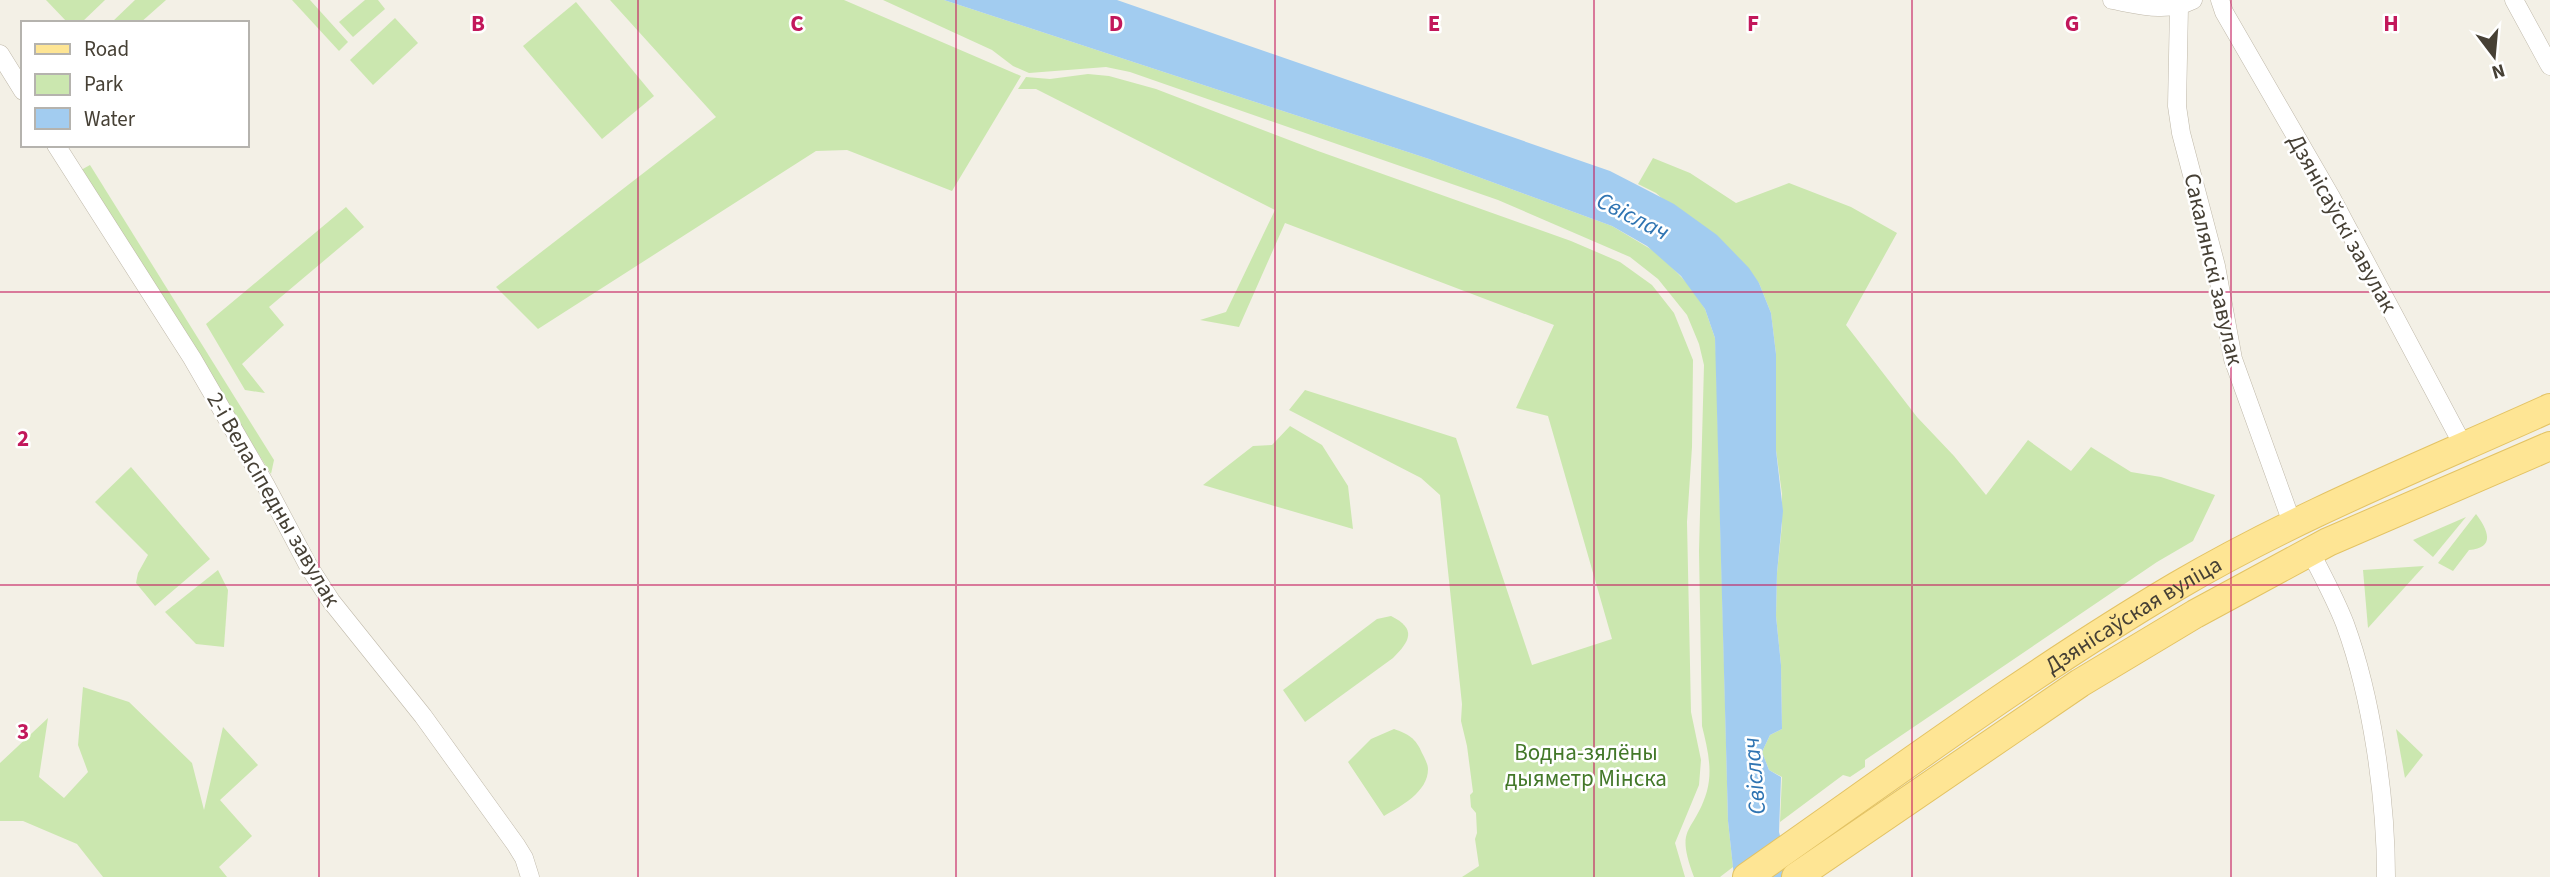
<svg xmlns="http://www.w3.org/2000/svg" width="2550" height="877" viewBox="0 0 2550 877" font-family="'Source Sans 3',sans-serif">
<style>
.green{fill:#cbe7af}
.water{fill:#a2ccf0}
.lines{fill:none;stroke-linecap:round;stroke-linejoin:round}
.street-casing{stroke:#bfb8a9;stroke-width:19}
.primary-casing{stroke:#e3c364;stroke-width:30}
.street{stroke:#fff;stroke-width:18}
.primary{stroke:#fee594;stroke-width:28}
.grid{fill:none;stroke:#c2185b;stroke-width:2;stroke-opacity:0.55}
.labels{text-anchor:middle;stroke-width:5;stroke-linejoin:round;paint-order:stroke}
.street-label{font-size:23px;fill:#464035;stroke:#fff}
.park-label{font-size:23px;fill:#437829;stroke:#fff}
.water-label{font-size:24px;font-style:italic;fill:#2f74b2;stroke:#fff}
.grid-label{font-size:23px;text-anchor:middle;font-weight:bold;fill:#c2185b;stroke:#fff;stroke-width:5;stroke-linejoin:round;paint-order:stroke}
</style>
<rect width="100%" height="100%" fill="#f3f0e6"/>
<g class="green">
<polygon points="46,0 105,0 81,23 68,23"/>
<polygon points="135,0 166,0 140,23 111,23"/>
<polygon points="292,0 310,0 348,42 339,51"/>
<polygon points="365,0 378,0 385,9 353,37 339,22"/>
<polygon points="610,0 844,0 1021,76 952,191 847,150 816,151 538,329 496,287 716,117"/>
<path d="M883,0h61l485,159 183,67 47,28 31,32 15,23 10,29 1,15 12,468 5,46 -13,10h-26c-20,-53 0,-42 13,-86 6,-22 0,-44 -5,-65l-3,-175 5,-186 -5,-21 -12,-29 -29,-36 -28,-22 -132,-57 -368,-128 -24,-5 -77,6 -16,-7 -21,-16z"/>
<polygon points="576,2 654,96 602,139 523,46"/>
<polygon points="395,18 418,43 373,85 350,60"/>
<polygon points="1088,74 1109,76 1156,89 1318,151 1571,241 1620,262 1652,285 1674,313 1693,360 1692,447 1687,522 1691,712 1701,760 1699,785 1675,843 1685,877 1462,877 1479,866 1475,839 1477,833 1476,813 1471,807 1470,795 1473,792 1467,746 1461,721 1462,704 1440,495 1421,478 1289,410 1305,390 1456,438 1532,665 1612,639 1548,416 1516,408 1554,325 1285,223 1239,327 1200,320 1226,312 1275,210 1036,89 1018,89 1026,77 1050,79"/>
<polygon points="1653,158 1690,173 1736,203 1789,183 1851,207 1897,233 1846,325 1917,417 1954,456 1986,495 2028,440 2071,471 2091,447 2131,472 2161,477 2215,495 2193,541 2157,562 1865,760 1865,767 1850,777 1843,775 1780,822 1782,777 1769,770 1762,752 1770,735 1782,729 1781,665 1776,616 1777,573 1782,525 1782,494 1776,450 1776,354 1771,313 1759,283 1656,193 1638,184"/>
<polygon points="90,165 274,460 271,474 81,170"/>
<polygon points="346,207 364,227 269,307 284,325 242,364 265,393 245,390 206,324"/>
<polygon points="1290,426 1322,445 1348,486 1353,529 1203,485 1253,446 1272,445"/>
<polygon points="131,467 210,559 155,606 136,583 138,573 148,555 95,502"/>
<path d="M2476,514c12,16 20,34 -7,36l-16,21 -15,-8z"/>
<polygon points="2466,517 2433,557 2413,540"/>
<polygon points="2424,566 2368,628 2363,570"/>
<polygon points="218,570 228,590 224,647 196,644 165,612"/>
<path d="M1391,616c26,13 19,25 2,42l-88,64 -22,-32 94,-71z"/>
<polygon points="83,687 129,702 192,763 204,810 223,727 258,765 220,800 252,836 219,867 227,877 103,877 77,844 23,821 0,821 0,763 48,718 39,777 64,798 88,772 78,745"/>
<path d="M1394,729c14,5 22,9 28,24 2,4 6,11 6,16 0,23 -27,37 -44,47l-36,-54 23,-23z"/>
<polygon points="2396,729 2423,755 2405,778"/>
</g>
<polygon class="water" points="944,0 1117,0 1610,171 1674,204 1717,235 1749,268 1759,283 1771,313 1776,354 1776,450 1783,511 1777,573 1776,616 1781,665 1782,729 1770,735 1762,752 1769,770 1781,777 1779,832 1791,877 1734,877 1728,821 1715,338 1705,309 1681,276 1647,246 1612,226 1429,159"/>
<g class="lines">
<g class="street-casing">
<g id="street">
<path d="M2112,0c28,5 55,13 81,0"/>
<polyline points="2220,0 2224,12 2331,197 2464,447"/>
<polyline points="2514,0 2550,66"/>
<polyline points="2179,7 2177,106 2181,133 2216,266 2233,359 2292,523"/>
<polyline points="0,54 23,91"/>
<polyline points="56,145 192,358 265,484 309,567 331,601 423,716 516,845 524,858 530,877"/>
<path d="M2310,551c12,24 25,47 35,73 27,74 41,174 41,253"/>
</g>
</g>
<g class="primary-casing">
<g id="primary">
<path id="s1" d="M1747,877c142,-99 281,-203 430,-291 119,-70 247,-121 373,-178"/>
<polyline points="1796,877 2080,683 2195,614 2328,542 2550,446"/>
</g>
</g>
<use href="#street" class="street"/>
<use href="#primary" class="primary"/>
</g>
<path class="grid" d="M319,0v877M638,0v877M956,0v877M1275,0v877M1594,0v877M1912,0v877M2231,0v877M0,292h2550M0,585h2550"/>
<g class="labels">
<g class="street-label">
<text transform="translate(2343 223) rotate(61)" y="8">Дзянісаўскі завулак</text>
<text transform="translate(2214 269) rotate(77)" y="8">Сакалянскі завулак</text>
<text transform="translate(274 499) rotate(60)" y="8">2-і Веласіпедны завулак</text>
<text dy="8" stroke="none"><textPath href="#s1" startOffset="467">Дзянісаўская вуліца</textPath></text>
</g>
<g class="park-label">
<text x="1586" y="760">Водна-зялёны<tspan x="1586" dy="26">дыяметр Мінска</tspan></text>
</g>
<g class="water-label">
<text transform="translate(1633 216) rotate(27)" y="8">Свіслач</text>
<text transform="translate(1754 776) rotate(-95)" y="8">Свіслач</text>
</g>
</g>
<g class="grid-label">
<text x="478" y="31">B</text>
<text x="797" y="31">C</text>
<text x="1116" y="31">D</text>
<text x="1434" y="31">E</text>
<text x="1753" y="31">F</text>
<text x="2072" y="31">G</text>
<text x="2391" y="31">H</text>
<text x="23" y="446">2</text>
<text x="23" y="739">3</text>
</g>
<rect x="21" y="21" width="228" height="126" fill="#ffffff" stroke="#b5b3ae" stroke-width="2"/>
<rect x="35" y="44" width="35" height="10" fill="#fee594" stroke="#b5b3ae" stroke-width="2"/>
<text x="84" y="56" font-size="21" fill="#464035">Road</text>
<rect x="35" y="74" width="35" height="21" fill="#cbe7af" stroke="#b5b3ae" stroke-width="2"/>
<text x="84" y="91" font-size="21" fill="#464035">Park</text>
<rect x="35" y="108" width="35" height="21" fill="#a2ccf0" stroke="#b5b3ae" stroke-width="2"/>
<text x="84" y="126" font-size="21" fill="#464035">Water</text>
<g transform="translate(2494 56) rotate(164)" stroke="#ffffff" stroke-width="5" paint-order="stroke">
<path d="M0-5L12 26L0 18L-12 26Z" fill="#464035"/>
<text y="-10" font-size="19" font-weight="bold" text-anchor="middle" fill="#464035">N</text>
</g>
</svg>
